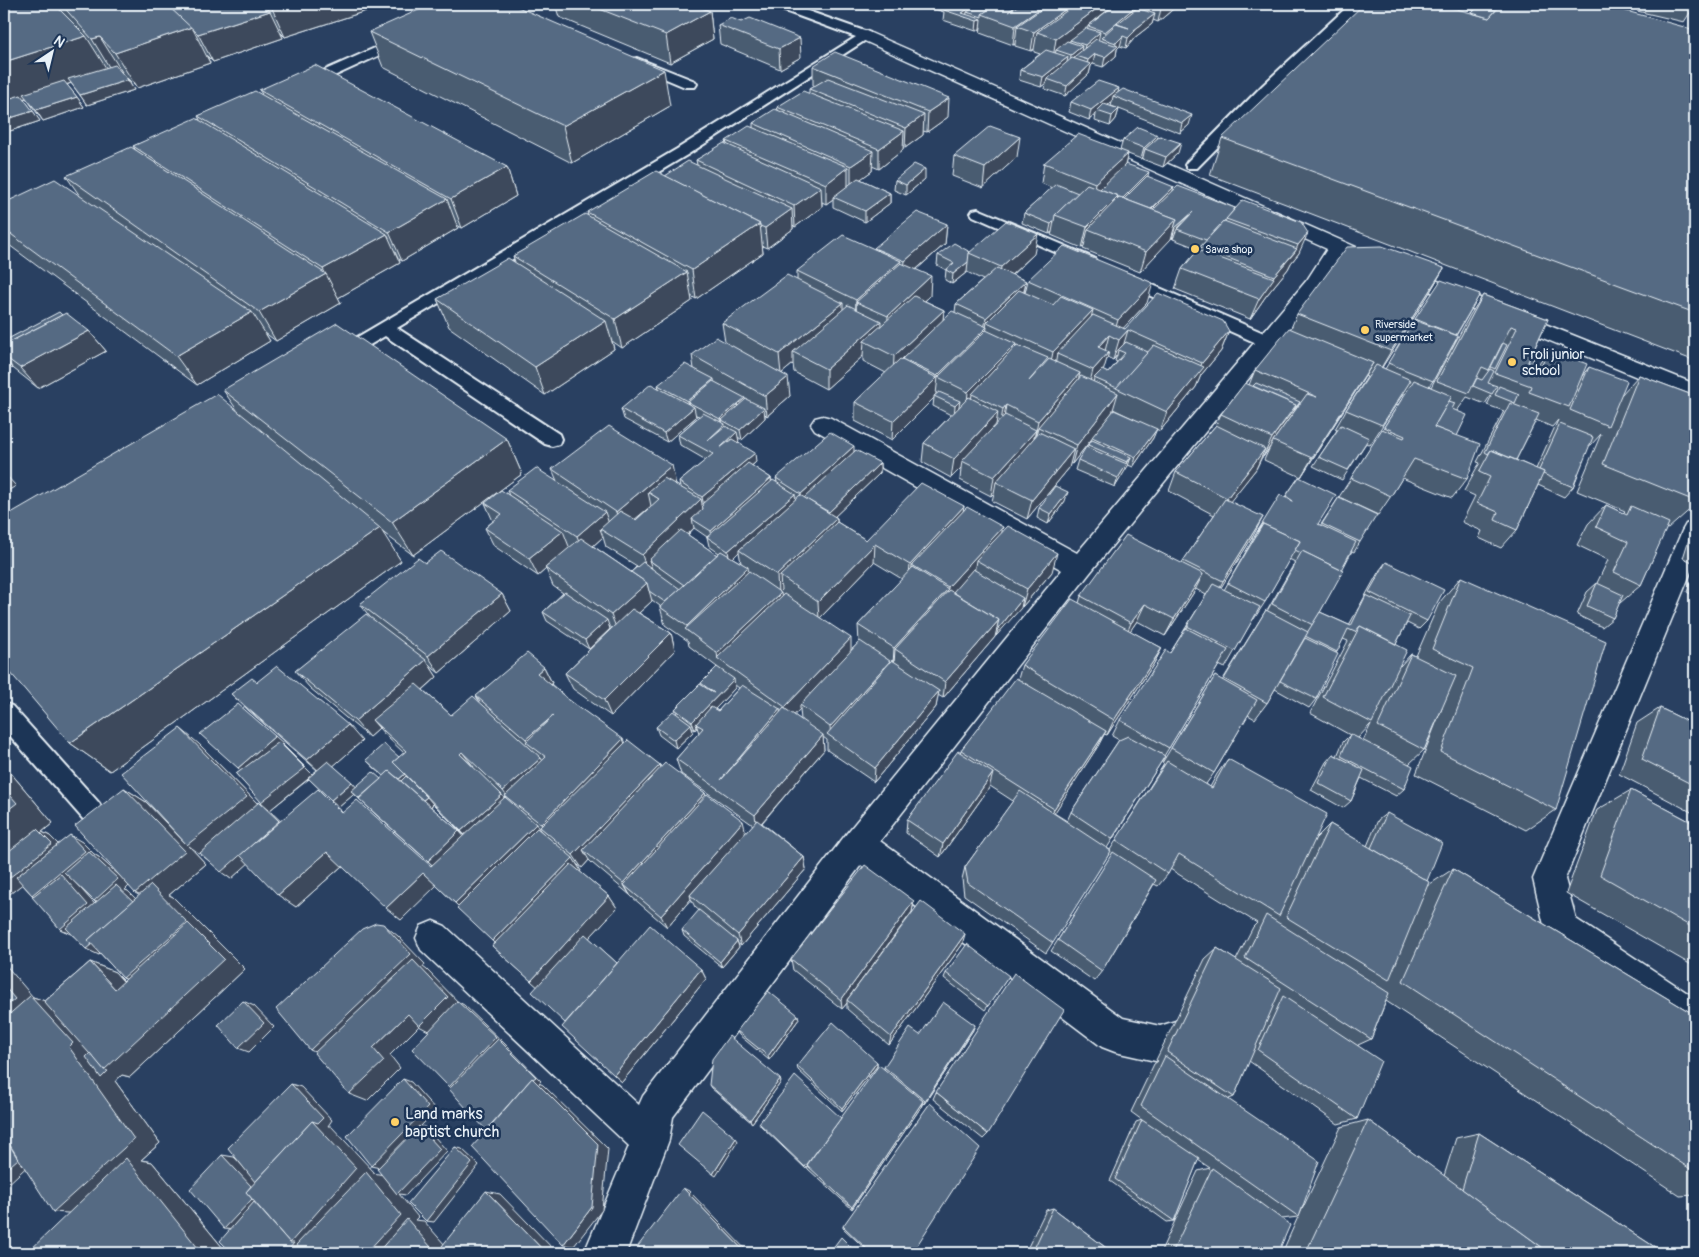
<svg xmlns="http://www.w3.org/2000/svg" width="1699" height="1257" viewBox="0 0 1699 1257" font-family="Pangolin,sans-serif">
<style>
.lines{fill:none;stroke-linecap:round;stroke-linejoin:round}
.service-casing{stroke:#e8f1f8;stroke-width:4}
.minor-casing{stroke:#e8f1f8;stroke-width:3}
.service{fill:#1d3557;fill-rule:evenodd}
.minor{fill:#1d3557;fill-rule:evenodd}
.wall{fill:#495b71;stroke:#e8f1f8;fill-rule:evenodd}
.shaded-wall{fill:#3c4a5c;stroke:#e8f1f8}
.building{fill:#556a83;stroke:#e8f1f8}
.poi-dot{fill:#ffd166;stroke:#1d3557;stroke-width:2}
.labels{text-anchor:middle;stroke-width:5;stroke-linejoin:round;paint-order:stroke}
.far-poi-label{font-size:11px;fill:#e8f1f8;stroke:#1d3557;text-anchor:start}
.poi-label{font-size:14px;fill:#e8f1f8;stroke:#1d3557;text-anchor:start}
.near-poi-label{font-size:16px;fill:#e8f1f8;stroke:#1d3557;text-anchor:start}
</style>
<rect width="100%" height="100%" fill="#294061"/>
<filter id="ink" filterUnits="userSpaceOnUse"><feTurbulence type="fractalNoise" baseFrequency=".02" numOctaves="2"/><feDisplacementMap in="SourceGraphic" scale="10" xChannelSelector="R" yChannelSelector="G"/><feConvolveMatrix kernelMatrix="1 2 1 2 8 2 1 2 1" color-interpolation-filters="sRGB"/></filter>
<g filter="url(#ink)">
<g class="lines">
<g class="service-casing">
<g id="service">
<polygon points="772,4 788,4 870,33 872,36 687,155 397,328 559,434 561,439 559,444 552,446 545,444 385,336 344,360 338,362 332,360 329,356 332,352 677,149 856,37 774,7"/>
<polygon points="1361,4 1379,4 1377,7 1354,14 1273,91 1197,168 1187,168 1185,165 1187,162 1263,85 1346,8"/>
<polygon points="1465,4 1484,4 1509,10 1511,13 1505,17 1467,7"/>
<polygon points="402,36 406,37 408,40 406,43 308,88 298,88 296,85 298,82"/>
<polygon points="637,58 695,81 697,84 695,87 685,87 633,65 631,62 633,59"/>
<polygon points="978,209 1094,258 1096,261 1094,264 1082,264 973,216 971,213 973,210"/>
<polygon points="1125,273 1273,337 1275,341 1273,345 1267,347 1261,345 1119,282 1117,278 1119,274"/>
<polygon points="4,703 12,706 99,803 103,811 99,819 91,822 83,819 4,729"/>
</g>
</g>
<g class="minor-casing">
<g id="minor">
<polygon points="866,31 1363,250 1366,254 1363,258 1356,260 1343,256 1322,289 1089,574 880,841 1123,1018 1160,1026 1201,1013 1213,1019 1219,1031 1213,1043 1160,1062 1115,1052 1102,1047 861,865 673,1117 669,1140 626,1253 584,1253 629,1146 421,950 416,938 421,926 433,921 445,926 639,1105 643,1096 847,833 1062,570 815,430 811,424 815,418 823,416 831,418 1077,553 1307,280 1327,249 860,39 858,36 860,33"/>
<polygon points="1400,266 1695,384 1695,401 1393,276 1390,272 1393,268"/>
<polygon points="1695,521 1695,562 1565,879 1576,919 1695,998 1695,1037 1683,1031 1550,941 1545,929 1533,879 1682,531 1686,524"/>
</g>
</g>
<use href="#service" class="service"/>
<use href="#minor" class="minor"/>
</g>
<g class="wall">
<polygon points="4,4 388,4 285,37 281,33 283,38 213,62 207,56 210,63 137,88 127,78 134,90 87,105 71,83 67,85 77,97 84,107 43,121 26,98 24,99 40,121 4,133"/>
<polygon points="555,4 690,4 710,11 713,39 670,63 559,17"/>
<polygon points="919,4 1179,4 1158,22 1153,20 1152,24 1134,38 1133,40 1126,48 1120,46 1117,49 1116,56 1103,67 1093,64 1091,66 1089,74 1065,96 1045,89 1046,83 1041,87 1019,80 1020,70 1040,54 1034,52 1034,49 1031,51 1015,46 1015,44 1013,45 980,33 981,27 980,27 980,29 976,31 943,20 944,12"/>
<polygon points="1316,4 1340,4 1334,9"/>
<polygon points="1640,4 1695,4 1695,5 1684,22 1637,11"/>
<polygon points="1496,10 1695,30 1695,361 1210,175 1222,138 1472,13"/>
<polygon points="741,22 801,57 780,69 720,44 718,25"/>
<polygon points="369,32 670,106 572,163 383,67"/>
<polygon points="813,66 948,117 927,132 923,131 923,135 905,148 903,147 903,150 879,169 872,166 872,171 860,179 890,193 890,203 865,222 833,207 833,199 826,204 822,202 822,207 795,227 793,225 793,229 767,248 762,246 763,253 696,299 691,296 692,301 622,348 612,341 614,349 545,395 449,327 437,299 515,262 513,256 588,216 587,212 665,176 697,165 696,160 727,144 726,141 753,128 753,123 778,110 777,107 809,93 809,89 815,86 813,85"/>
<polygon points="259,90 507,167 516,196 462,228 457,225 458,228 402,261 399,259 400,263 338,298 341,303 276,341 265,333 270,341 197,385 5,242 4,240 4,203 80,196 66,176 136,151 133,146 200,120 198,116 262,94"/>
<path d="M1118,92l71,33 -9,8 -61,-24 -3,10 -6,7 -15,-5 1,-7 -7,6 -20,-8 2,-10zM1112,102l-1,4 6,2 -10,-2z"/>
<polygon points="1158,138 1178,153 1163,167 1142,159 1143,157 1141,159 1128,154 1125,165 1148,177 1172,192 1235,208 1301,222 1299,253 1291,263 1288,269 1266,296 1250,319 1175,289 1182,269 1199,249 1173,239 1174,236 1172,239 1171,238 1140,272 1083,249 1084,246 1082,248 1051,235 1052,232 1049,234 1022,223 1024,213 1052,188 1041,183 1044,163 1120,150 1123,140"/>
<polygon points="954,156 1017,157 983,188 952,176"/>
<polygon points="925,179 906,195 894,190 895,180"/>
<path d="M947,224l-2,20 -29,26 14,26 -5,5 19,9 -1,10 12,-8 1,-8 27,-24 -16,-8 -15,12 -7,-4 1,-10 -9,-5 1,-10 32,-3 64,2 -22,21 14,6 -2,11 1,1 3,-13 119,23 -24,25 2,1 104,2 -8,20 -20,24 -5,12 -36,44 -4,-2 -3,9 -20,29 -5,-2 -13,22 -40,-17 3,-10 9,-13 5,-9 -20,26 -2,-1 -1,5 -42,51 -35,-18 2,-8 -3,3 -31,-16 1,-12 -10,10 -29,-16 2,-19 27,-28 -18,-9 1,-8 -42,42 -37,-19v-19l31,-29 -23,-12v-5l-37,33 -32,-17 -1,-8 -11,9 8,23 -23,20 -2,-2v4l-23,22 -4,-3v5l18,20 -4,4 19,12 1,3 5,1 -1,-4 78,-27 26,12v10l-45,43 2,2v4l29,18 98,-34 -1,6 39,20 50,40 -30,35 -1,-1 -25,30h-1v1l-52,61 -5,-3 -2,12 -62,75 -47,-32v-10l-4,-3 1,13 -62,73 42,34 2,12 -65,77 -4,-3 2,4 -17,20 -38,-31 -2,-6 27,-11 -14,-12 -4,-8 -24,28 -35,-30 -2,-2 -38,-32 -3,-3 -7,8 -7,-5 6,8 -1,1 29,24 8,12 -28,30 28,25 84,6 5,10 -84,103 -8,-7 -49,-52 -28,-37 -45,-40 2,-3 -36,-37 -22,-21 -35,35 -59,-54 -46,41 -48,-44 -17,16 -29,-24 -13,-9 17,18 -37,31 4,2 72,72 -115,108 -8,-2 -7,6 45,62 -19,17 11,2 71,86 -154,-35 -36,-216 12,4 45,-39 25,10 9,9 2,-2 -3,-1 -23,-25 -1,2 -28,-21 -11,-5 -27,-33 -11,-12 -16,13 -2,-1v-131l49,58 -11,9 8,4 8,8 24,-2 12,12 6,4 22,20 2,-90 22,14 29,31 24,-89 58,59 11,6 12,12 53,-17 10,9 88,53 1,-1 -58,-52 -20,-19 -15,13 -30,-28 -39,31 -34,-36 48,-30 -1,1 29,29 5,-4 -68,-59 -18,-17 26,-12 105,59 -29,25 23,21 25,-8 3,-2 -18,-17 33,-3 5,-4 -18,-17 -7,-8 -10,9 -59,-49 -15,-17 75,-54 -10,-13 65,-41 77,31 9,17 -72,62 -10,-8 8,12 -14,13 28,25 29,-13 -4,-6 68,-29 8,16 -1,1 18,16 56,43 35,22 1,3 44,25 1,2 40,38 7,-8 -72,-51 -5,-15 23,-26 -2,-6 -2,3 -3,-2 1,4 -17,16 -17,-13 -3,-8 21,-14 -2,-4 26,-24v-2l16,-16 -28,-21 -1,-5 -23,-16 -5,-18v-1l-8,-6v1l-13,12 32,20 4,17 -64,66 -38,-27 -8,-16 47,-45 -3,-2 1,3 -21,20 -42,-28 -4,-9 20,-19 -10,-7 -7,-17 -8,7 -44,-30 -9,-18 8,-7 -8,-18 24,-7 -2,-6 50,-9 -5,-12 124,16 4,3 -1,-6 27,-22 -26,-15 -2,-10 21,-19 -3,-1v2l-29,25 -43,-23 -3,-10 38,-21 -1,-3 36,-16 -2,-14 33,-13 -3,-19 75,-43v-9l77,-22v-1zM1117,355l-2,6 2,1 -9,11 -5,-2 4,-14 6,3zM1113,409l21,10 -21,-8zM648,508l-12,12 -1,-1zM694,528l13,9 2,9 10,7 -2,2 -29,-20zM603,537l3,10 31,19 -6,6 -38,-26zM739,552l2,11 -8,-5zM874,562l28,17 -44,46 1,18 -8,7 -31,-32zM735,685l4,3 -21,23 -3,-2 20,-21zM800,709l1,11 -7,-5zM433,804l31,31 -1,1 -4,-5 -28,-24zM79,886l15,15 2,1 -2,2zM129,886l11,9 -4,4 -8,-8 -3,-1z"/>
<path d="M1444,268l-17,29 -45,70 3,2 30,-50 65,-25 -24,42 -23,45 -4,5 2,1 39,-72 13,-20 65,24 -16,35v9l-2,6 4,1 15,-21 33,27 7,-9 32,28 18,-20 56,21v109l-27,24 -2,-1 -25,57 -21,18h-1l-6,15 -11,9 -25,-12 10,-23 10,-9 11,-23 -31,-15 11,-21 18,-19 17,8 2,-2 -48,-20 24,-57 -10,11h-2l-16,42 -9,10 -26,-12 -21,45 -16,18 -22,-10 3,-7 -20,-9 13,-26 -11,-5 12,-22 4,-6 -3,-1 27,-51 -17,-6 4,-8 -1,-1 -5,8 -18,-7 -10,14v25l10,43 -15,19 -50,-20 -11,18 -13,19 -39,-18 66,-103h-2l-33,51 -4,-2 -24,37 -29,-14 24,-36 -2,-1 11,-19 21,-33 -2,-1 -64,101 -37,-17 6,-13 -7,10h-1l-6,12 -26,32 23,35 -33,52 4,2 33,-58 28,-35 14,-20 19,47 2,2 19,-29 21,45 -6,10 -2,-1 -32,61 29,13 30,-54 7,-9 41,59 -8,8 -12,-6 -11,21 4,22 11,-12 5,2 23,-53 22,-26 95,233 -30,20 -110,-56 26,-66 -18,42 -15,14 -5,25 -8,7 -35,-18 -10,23 -8,7 -32,-18 15,-28 7,-8 4,2 6,-14 7,-7 -40,-22 38,-72 -5,-2 -7,14 -20,46 -7,9 -34,-19 -8,14 -12,16 -7,-4 -34,58 -8,11 4,3 7,-13 11,-15 88,79 14,-14 37,22 11,-26 9,-7 40,68v5l26,-17 242,146v180l-15,1 -294,-195 -15,38 -13,6 -1,74 -19,5 -89,-63 -15,36 -5,2 70,117 42,-89 27,-7 76,56 12,-38 23,-5 185,120h-382l16,-36 -16,2 -4,34h-118l38,-82 12,-3 -12,-8 -24,61 -7,1 -57,-41 26,-59 6,-2 -11,-8 23,-48 4,-3 -2,-1 49,-101 12,-11 19,12 17,-33 4,-4 -87,-54 -2,5 -10,12 -4,-2 -52,87 -8,10 -43,-30 60,-95 -2,-2 -63,99 -82,-58 -2,-16 3,-12 48,-66 -23,-15 -1,2 -49,69 -34,-24 1,-13 53,-67 1,-3 57,-71 4,-14 57,-62 2,-7 101,-33 32,-48 -45,-24 7,-19 40,-47 5,-11 28,-29 6,-15 36,-42 6,-14zM1536,420l16,7 6,-7 -22,49 -20,-9zM1289,559l6,3 -28,49 -1,-1 -44,71 -7,-5 -53,87 2,1 -54,86 -3,-2 58,-92h-1l55,-91 6,3 28,-49h1l11,-17zM1196,589l10,6 -36,58 -50,67 -8,16 7,4 -48,72 -4,9 -13,-8 44,-67 6,-12 3,1 46,-70 9,-17 -32,-17 7,-10 28,15zM1371,724l-8,17 -5,-3z"/>
<polygon points="89,331 106,351 38,388 4,361 4,341"/>
<polygon points="223,390 507,439 522,474 413,555 381,531 401,561 110,771 70,743 237,410"/>
<polygon points="1065,501 1048,524 1037,518 1039,508"/>
<polygon points="1695,520 1695,563 1683,558"/>
<polygon points="1695,578 1695,596 1687,592 1691,581"/>
<polygon points="1660,708 1695,725 1695,814 1619,774 1637,723"/>
<polygon points="1631,790 1695,824 1695,967 1566,893 1597,810"/>
<polygon points="914,901 912,912 962,945 889,1045 847,1009 847,1003 842,1009 793,970 791,959"/>
<polygon points="946,973 1009,976 985,1010 944,978"/>
<polygon points="799,1019 769,1060 739,1035 737,1031"/>
<polygon points="973,1030 924,1104 923,1103 921,1107 852,1209 808,1169 807,1167 806,1169 761,1126 759,1123 841,1118 884,1069 884,1067 920,1035"/>
<polygon points="877,1062 877,1066 842,1111 798,1070 797,1066"/>
<polygon points="781,1082 752,1123 711,1088 709,1085"/>
<polygon points="936,1092 988,1134 983,1139 933,1099"/>
<polygon points="1053,1208 1113,1253 1025,1253 1046,1210"/>
<polygon points="843,1226 912,1253 870,1253 843,1228"/>
</g>
<g class="shaded-wall">
<polygon points="270,4 388,4 285,37"/>
<polygon points="947,4 958,4 946,11"/>
<polygon points="1047,4 1071,4 1017,26 1015,44 1013,45 1015,26"/>
<polygon points="1073,4 1095,4 1037,32 1034,49 1031,51 1034,32"/>
<polygon points="1103,4 1115,4 1088,26 1087,32 1070,40 1069,46 1056,50 1055,56 1053,58 1056,39"/>
<polygon points="1162,4 1179,4 1158,22"/>
<polygon points="1336,4 1340,4 1334,9"/>
<polygon points="971,7 970,13 967,12 966,18 962,13"/>
<polygon points="1135,7 1133,16 1117,24 1116,31 1104,39 1105,32"/>
<polygon points="270,11 283,38 213,62 198,34"/>
<polygon points="710,11 713,39 670,63 666,35"/>
<polygon points="1155,14 1152,24 1134,38 1133,40 1126,48 1128,38 1134,30"/>
<polygon points="981,19 980,29 976,31 977,21"/>
<polygon points="192,27 210,63 137,88 115,53"/>
<polygon points="1100,32 1098,42 1083,55 1085,45"/>
<polygon points="86,36 108,71 4,105 4,62"/>
<polygon points="1123,36 1120,46 1117,49 1116,56 1103,67 1105,57 1115,49 1116,43"/>
<polygon points="100,37 122,72 114,75 92,39"/>
<polygon points="800,38 801,57 780,69 779,49"/>
<polygon points="1082,46 1080,56 1075,56 1074,61 1070,65 1071,55"/>
<polygon points="1095,54 1093,64 1091,66 1089,74 1065,96 1067,86 1086,69 1088,60"/>
<polygon points="1068,57 1066,67 1047,79 1046,83 1041,87 1043,77"/>
<polygon points="664,70 670,106 572,163 563,126"/>
<polygon points="128,80 134,90 87,105 80,95"/>
<polygon points="1119,88 1117,97 1113,96 1112,102 1099,112 1097,111 1096,114 1089,120 1091,110"/>
<polygon points="77,97 84,107 43,121 36,110"/>
<polygon points="949,98 948,117 927,132 928,112"/>
<polygon points="1119,109 1116,119 1110,126 1112,116"/>
<polygon points="33,111 40,121 4,133 4,120"/>
<polygon points="924,115 923,135 905,148 906,128"/>
<polygon points="1192,115 1189,125 1180,133 1182,123"/>
<polygon points="904,131 903,150 879,169 879,149"/>
<polygon points="1158,135 1156,145 1145,149 1143,157 1141,159 1144,148"/>
<polygon points="1020,137 1017,157 983,188 985,168"/>
<polygon points="1181,143 1178,153 1163,167 1166,157"/>
<polygon points="873,151 872,171 851,186 851,166"/>
<polygon points="1128,153 1123,173 1091,203 1095,183"/>
<polygon points="507,167 516,196 462,228 451,199"/>
<polygon points="848,167 848,187 833,197 833,199 826,204 826,184"/>
<polygon points="925,169 925,179 906,195 906,185"/>
<polygon points="1149,172 1146,183 1117,204"/>
<polygon points="821,187 822,207 795,227 794,206"/>
<polygon points="1174,187 1171,197 1145,216"/>
<polygon points="890,193 890,203 865,222 865,211"/>
<polygon points="1118,196 1113,216 1088,229 1084,246 1082,248 1087,227"/>
<polygon points="447,199 458,228 402,261 389,232"/>
<polygon points="792,209 793,229 767,248 765,228"/>
<polygon points="1193,212 1177,229 1174,236 1172,239 1175,228"/>
<polygon points="1177,219 1171,239 1140,272 1146,252"/>
<polygon points="1054,221 1052,232 1049,234 1051,224"/>
<polygon points="760,224 763,253 696,299 692,270"/>
<polygon points="947,224 945,244 903,281 905,261"/>
<polygon points="1308,233 1299,253 1291,263 1288,269 1266,296 1250,319 1259,299 1274,276 1295,252 1298,245"/>
<polygon points="387,234 400,263 338,298 323,269"/>
<polygon points="1038,234 1034,254 998,287 1001,267"/>
<polygon points="901,261 900,282 856,302 856,320 856,300"/>
<polygon points="968,262 967,272 952,284 953,274"/>
<polygon points="1444,268 1427,297 1374,380 1391,351"/>
<polygon points="687,272 692,301 622,348 615,319"/>
<polygon points="326,274 341,303 276,341 259,312"/>
<polygon points="931,276 930,296 887,336 888,316"/>
<polygon points="1026,281 1022,301 987,322 986,328 987,327 984,347 938,377 936,394 934,396 934,398 892,440 893,421 937,378 937,376 984,330 986,318"/>
<polygon points="1153,283 1147,303 1114,338 1113,337 1118,320"/>
<polygon points="843,303 843,323 793,352 793,364 781,374 779,354"/>
<polygon points="944,310 942,330 902,359 901,368 893,376 894,356"/>
<polygon points="1093,310 1088,330 1057,354 1055,366 1049,372 1053,352"/>
<polygon points="252,312 270,341 197,385 176,356"/>
<polygon points="606,321 614,349 545,395 535,367"/>
<polygon points="881,321 880,341 864,341 863,356 826,389 826,369"/>
<polygon points="1128,330 1122,350 1118,350 1117,355 1113,360 1119,340"/>
<polygon points="89,331 106,351 38,388 20,368"/>
<polygon points="1229,331 1221,351 1201,375 1196,387 1160,431 1167,412 1197,375 1202,363"/>
<polygon points="1109,335 1104,355 1098,347"/>
<polygon points="1016,344 1012,364 972,394 970,407 966,412 968,392"/>
<polygon points="1109,352 1103,372 1094,378 1093,384 1088,390 1093,370"/>
<polygon points="4,358 13,368 12,369 4,360"/>
<polygon points="1373,363 1361,383 1301,477 1312,458"/>
<polygon points="1080,373 1075,393 1038,427 1035,439 1034,440 1038,421"/>
<polygon points="788,377 790,396 767,416 765,396"/>
<polygon points="714,379 715,389 688,402 690,410 689,411 687,401"/>
<polygon points="1118,393 1112,413 1072,464 1077,445"/>
<polygon points="745,398 746,408 722,420 723,425 725,424 726,434 708,440 722,427 720,419"/>
<polygon points="960,401 958,411 954,416 955,406"/>
<polygon points="1300,402 1294,412 1273,441 1270,447 1263,457 1272,438"/>
<polygon points="1006,405 1003,425 1000,428 1003,409"/>
<polygon points="694,407 696,417 667,442 664,433"/>
<polygon points="764,408 765,418 742,440 740,430"/>
<polygon points="998,412 995,431 962,461 961,468 951,478 954,459"/>
<polygon points="1157,429 1153,438 1133,467 1136,457"/>
<polygon points="1036,430 1031,450 996,482 994,493 991,496 994,477"/>
<polygon points="737,432 739,442 720,448"/>
<polygon points="507,439 522,474 413,555 392,522"/>
<polygon points="854,446 854,456 802,503 801,494"/>
<polygon points="1074,449 1069,468 1027,519 1032,500"/>
<polygon points="1265,449 1256,469 1218,517 1227,498"/>
<polygon points="755,453 756,462 704,506 702,497"/>
<polygon points="1131,457 1128,466 1115,487 1118,478"/>
<polygon points="880,463 880,473 829,522 828,513"/>
<polygon points="672,465 676,485 659,499 648,492 651,506 622,530 616,512"/>
<polygon points="4,473 16,486 4,493"/>
<polygon points="771,478 772,487 712,541 711,531"/>
<polygon points="1068,492 1065,501 1048,524 1051,514"/>
<polygon points="795,494 796,503 739,550 739,552 730,561 728,551"/>
<polygon points="701,499 705,518 692,519 694,528 656,565 649,560 652,569 648,573 642,555"/>
<polygon points="964,506 961,525 912,565 911,580 908,583 910,565"/>
<polygon points="605,512 611,530 600,529 603,537 584,554 577,536"/>
<polygon points="1263,517 1253,536 1214,599 1223,581"/>
<polygon points="837,518 837,536 780,576 781,590 778,593 777,575"/>
<polygon points="1003,527 999,546 976,560 974,574 895,649 894,664 893,665 894,648 948,589 948,587"/>
<polygon points="380,528 401,561 110,771 70,743"/>
<polygon points="563,531 570,549 545,568 546,569 538,576 529,558"/>
<polygon points="875,544 874,562 819,619 818,602"/>
<polygon points="1057,553 1052,572 1022,607 1027,589"/>
<polygon points="748,567 750,585 688,632 687,626"/>
<polygon points="1203,574 1194,592 1165,636 1174,619"/>
<polygon points="647,583 652,601 618,632 611,615"/>
<polygon points="781,593 783,610 718,659 717,653"/>
<polygon points="502,594 511,611 439,673 428,656"/>
<polygon points="1023,598 1021,608 996,636 999,628"/>
<polygon points="1145,604 1137,621 1124,640 1131,623"/>
<polygon points="607,620 610,629 589,649 585,640"/>
<polygon points="999,620 995,637 943,698 945,682"/>
<polygon points="671,633 675,650 611,716 604,700"/>
<polygon points="851,638 851,655 800,705 800,709 787,723 785,707"/>
<polygon points="1162,648 1153,665 1107,735 1114,720"/>
<polygon points="426,660 437,677 380,728 372,720 379,728 369,737 355,721"/>
<polygon points="890,661 889,677 831,737 830,727"/>
<polygon points="544,667 552,683 545,689 537,673"/>
<polygon points="734,679 735,688 699,726 696,724 697,727 695,730 692,722"/>
<polygon points="939,691 936,707 874,782 875,768"/>
<polygon points="780,709 782,725 725,794 721,780"/>
<polygon points="553,716 530,745 526,739"/>
<polygon points="691,724 693,732 676,748 674,740"/>
<polygon points="348,725 362,741 323,775 307,760"/>
<polygon points="180,728 199,744 265,811 207,859 189,846 206,864 169,895 173,897 245,969 130,1077 122,1075 115,1081 160,1143 141,1160 152,1162 223,1248 219,1253 193,1253 82,1214 53,1212 4,1042 4,963 33,997 57,1005 148,988 123,978 158,905 135,893 124,788 146,802 187,845"/>
<polygon points="1106,731 1098,746 1048,823 1054,809"/>
<polygon points="823,735 824,750 757,828 755,815"/>
<polygon points="275,736 284,744 283,745 313,775 270,810 261,802 247,776 238,768"/>
<polygon points="623,739 630,755 547,833 541,824"/>
<polygon points="462,752 474,767 460,754"/>
<polygon points="541,758 550,773 509,799 503,791"/>
<polygon points="4,765 53,823 42,832 50,836 65,851 6,897 4,896"/>
<polygon points="660,765 666,780 583,850 589,860 582,868 573,855"/>
<polygon points="993,773 989,788 940,857 943,844"/>
<polygon points="405,774 411,782 398,780"/>
<polygon points="352,782 359,790 339,807 331,800"/>
<polygon points="705,793 709,807 624,885 630,895 623,883"/>
<polygon points="502,795 512,809 473,844 461,831"/>
<polygon points="427,797 433,804 429,808 422,801"/>
<polygon points="259,802 268,809 288,828 231,879 221,872"/>
<polygon points="743,821 746,834 690,895 691,899 667,927 661,916"/>
<polygon points="536,824 545,838 467,915 455,903"/>
<polygon points="459,831 471,844 441,873 428,861"/>
<polygon points="70,835 82,842 94,854 100,858 130,885 125,890 128,891 148,911 99,955 86,949 106,907 94,901 73,880 101,911 73,935 60,929 45,901 32,895"/>
<polygon points="327,852 343,865 296,907 278,895"/>
<polygon points="804,857 806,869 741,946 738,935"/>
<polygon points="573,858 581,871 504,952 492,941"/>
<polygon points="423,873 437,885 401,920 386,908"/>
<polygon points="609,896 617,908 541,990 531,981"/>
<polygon points="914,901 912,912 847,1000 847,1003 842,1009 841,1000"/>
<polygon points="383,924 398,936 425,964 423,967 427,970 462,1006 434,1034 419,1026 390,1055 400,1068 367,1101 349,1094 373,1048 408,1014 421,968 328,1058 310,1050"/>
<polygon points="965,934 962,945 889,1045 891,1037"/>
<polygon points="737,941 739,947 722,967 720,962"/>
<polygon points="90,962 115,972 139,999 115,989"/>
<polygon points="701,969 706,979 622,1082 614,1075"/>
<polygon points="243,1001 254,1006 274,1027 249,1052 238,1048"/>
<polygon points="457,1001 464,1005 504,1043 541,1081 539,1083 543,1085 608,1149 602,1210 574,1246 563,1245 592,1207 456,1091 449,1087"/>
<polygon points="798,1015 799,1019 769,1060 768,1056"/>
<polygon points="975,1025 973,1030 924,1104 925,1101"/>
<polygon points="877,1062 877,1066 842,1111 842,1108"/>
<polygon points="403,1079 411,1082 436,1110 421,1126 427,1128 447,1151 406,1195 399,1194 418,1217 415,1220 424,1221 452,1253 366,1253 305,1244 297,1253 286,1253 290,1243 236,1230 224,1229 222,1155 234,1157 260,1184 312,1121 291,1084 301,1087 332,1120 328,1126 331,1126 374,1172 373,1173 384,1175 380,1168 371,1166"/>
<polygon points="780,1079 781,1082 752,1123 750,1120"/>
<polygon points="923,1101 921,1107 852,1209 852,1207"/>
<polygon points="4,1136 35,1159 4,1188"/>
<polygon points="736,1138 738,1141 716,1176 713,1174"/>
<polygon points="455,1147 462,1149 479,1165 434,1222 426,1221"/>
<polygon points="683,1188 689,1191 749,1253 746,1253"/>
<polygon points="486,1191 500,1194 557,1253 546,1253"/>
<polygon points="4,1239 15,1253 4,1253"/>
<polygon points="112,1249 137,1253 108,1253"/>
</g>
<g class="building">
<polygon points="4,4 54,4 86,36 4,62"/>
<polygon points="61,4 166,4 192,27 115,53 100,37 92,39"/>
<polygon points="166,4 262,4 270,11 198,34"/>
<polygon points="432,4 511,4 664,70 563,126 369,32"/>
<polygon points="587,4 690,4 710,11 666,35"/>
<polygon points="954,4 962,4 971,7 962,13 981,19 977,21 944,10"/>
<polygon points="979,4 993,4 996,5 982,14 982,17 967,12"/>
<polygon points="997,4 1019,4 1008,12 1020,4 1047,4 1015,26 982,14"/>
<polygon points="1049,4 1073,4 1034,32 1017,26"/>
<polygon points="1076,4 1103,4 1056,39 1037,32"/>
<polygon points="1116,4 1126,4 1135,7 1105,32 1088,26"/>
<polygon points="1364,4 1439,4 1489,18 1502,4 1601,4 1695,30 1695,313 1222,138"/>
<polygon points="1479,6 1496,10 1489,18 1472,13"/>
<polygon points="1137,8 1155,14 1134,30 1136,30 1128,38 1123,36 1116,43 1101,38 1116,24 1129,28 1117,24"/>
<polygon points="731,18 741,22 750,18 800,38 779,49 718,25"/>
<polygon points="1086,28 1100,32 1085,45 1070,40"/>
<polygon points="1096,39 1118,46 1105,57 1095,54 1088,60 1075,56"/>
<polygon points="1067,41 1082,46 1071,55 1056,50"/>
<polygon points="1046,50 1068,57 1043,77 1020,70"/>
<polygon points="835,52 949,98 928,112 813,66"/>
<polygon points="1072,58 1091,64 1067,86 1047,79"/>
<polygon points="115,65 128,80 80,95 68,79"/>
<polygon points="315,65 507,167 451,199 259,90"/>
<polygon points="828,78 924,115 906,128 809,89"/>
<polygon points="64,81 77,97 36,110 23,94"/>
<polygon points="1098,81 1119,88 1091,110 1071,102"/>
<polygon points="1123,89 1192,115 1182,123 1113,96"/>
<polygon points="255,91 447,199 389,232 198,116"/>
<polygon points="803,91 904,131 879,149 777,107"/>
<polygon points="21,95 33,111 4,120 4,100"/>
<polygon points="1104,104 1119,109 1112,116 1097,111"/>
<polygon points="775,109 873,151 851,166 753,123"/>
<polygon points="196,118 387,234 323,269 133,146"/>
<polygon points="749,126 848,167 826,184 726,141"/>
<polygon points="990,126 1020,137 985,168 954,156"/>
<polygon points="1138,127 1158,135 1144,148 1123,140"/>
<polygon points="1078,134 1128,153 1095,183 1044,163"/>
<polygon points="1160,136 1181,143 1166,157 1145,149"/>
<polygon points="724,143 821,187 794,206 696,160"/>
<polygon points="131,147 326,274 259,312 66,176"/>
<polygon points="688,161 792,209 765,228 760,226 760,224 665,176"/>
<polygon points="914,164 925,169 906,185 895,180"/>
<polygon points="1126,164 1149,172 1123,198 1119,197 1118,199 1118,196 1100,189"/>
<polygon points="656,171 760,224 692,270 587,212"/>
<polygon points="1147,176 1174,187 1151,209 1124,199"/>
<polygon points="858,178 890,193 865,211 833,197"/>
<polygon points="55,179 252,312 176,356 4,229 4,203"/>
<polygon points="1056,184 1078,193 1055,215 1054,221 1051,224 1024,213"/>
<polygon points="1087,184 1118,196 1087,227 1055,215"/>
<polygon points="1178,186 1235,208 1226,220 1224,221 1206,240 1177,229 1193,212 1175,228 1174,228 1177,219 1153,210"/>
<polygon points="1119,197 1177,219 1146,252 1088,229"/>
<polygon points="1243,200 1301,222 1308,233 1298,245 1226,219"/>
<polygon points="917,212 947,224 905,261 874,248"/>
<polygon points="585,214 687,272 615,319 513,256"/>
<polygon points="1006,221 1038,234 1001,267 969,253"/>
<polygon points="1224,221 1297,249 1274,276 1200,247"/>
<polygon points="843,235 901,261 856,300 797,271"/>
<polygon points="954,243 970,252 969,253 968,262 953,274 946,270 954,263 938,255"/>
<polygon points="1064,246 1153,283 1118,320 1028,280"/>
<polygon points="1382,246 1444,268 1391,351 1297,314 1347,247"/>
<polygon points="1198,250 1274,278 1259,299 1182,269"/>
<polygon points="508,258 606,321 535,367 437,299"/>
<polygon points="901,263 931,276 888,316 856,302"/>
<polygon points="997,268 1026,281 986,318 956,304"/>
<polygon points="787,275 843,303 779,354 722,323"/>
<polygon points="1441,280 1480,294 1456,335 1415,319"/>
<polygon points="1019,290 1053,305 1061,296 1093,310 1053,352 987,322"/>
<polygon points="1158,293 1223,321 1229,331 1202,363 1128,330 1119,340 1109,335 1098,347 1109,352 1093,370 1057,354 1093,315 1125,329"/>
<polygon points="1483,295 1548,319 1528,362 1532,363 1530,369 1538,372 1549,349 1587,364 1569,407 1529,392 1531,386 1495,373 1517,328 1511,326 1489,370 1482,367 1469,393 1437,381"/>
<polygon points="914,296 944,310 894,356 864,341"/>
<polygon points="848,305 881,321 826,369 793,352"/>
<polygon points="952,311 987,327 937,376 902,359"/>
<polygon points="59,312 62,315 4,345 4,341"/>
<polygon points="66,313 89,331 20,368 4,356 4,345"/>
<polygon points="1414,320 1458,336 1433,381 1388,363"/>
<polygon points="337,323 507,439 392,522 223,390"/>
<polygon points="1289,328 1373,363 1312,458 1273,441 1307,394 1317,397 1255,370"/>
<polygon points="986,330 1016,344 968,392 938,377"/>
<polygon points="716,337 788,377 765,396 692,355"/>
<polygon points="1126,342 1148,352 1117,388 1094,378 1102,370 1108,373 1125,353 1118,350"/>
<polygon points="1503,343 1507,345 1495,369 1491,367"/>
<polygon points="1017,345 1048,358 1029,381 1049,359 1080,373 1038,421 1006,405 1003,409 972,394"/>
<polygon points="1154,345 1204,367 1167,412 1116,388"/>
<polygon points="1532,354 1535,355 1532,363 1528,362"/>
<polygon points="900,359 937,378 893,421 855,402"/>
<polygon points="685,364 714,379 687,401 658,385"/>
<polygon points="1376,365 1411,380 1382,425 1346,410"/>
<polygon points="1589,367 1627,381 1608,426 1570,410"/>
<polygon points="1490,369 1494,371 1488,383 1497,386 1492,394 1473,386 1477,378 1482,380"/>
<polygon points="1639,375 1695,396 1695,501 1603,464"/>
<polygon points="1081,376 1118,393 1077,445 1038,427"/>
<polygon points="1414,380 1452,396 1434,427 1480,444 1467,479 1414,459 1391,496 1351,478 1382,429 1404,438 1405,436 1384,427"/>
<polygon points="713,381 745,398 720,419 688,402"/>
<polygon points="1245,383 1296,405 1272,438 1221,414"/>
<polygon points="1256,383 1300,402 1294,410 1296,405 1253,386"/>
<polygon points="651,384 694,407 664,433 621,409"/>
<polygon points="1499,386 1519,394 1515,403 1495,395"/>
<polygon points="939,392 960,401 955,406 934,396"/>
<polygon points="217,394 380,528 70,743 4,665 4,517"/>
<polygon points="969,397 998,412 954,459 924,443"/>
<polygon points="746,399 764,408 740,430 722,420"/>
<polygon points="1449,401 1455,403 1452,409 1467,415 1457,436 1434,427"/>
<polygon points="1510,403 1539,414 1516,460 1491,450 1488,454 1485,452"/>
<polygon points="1114,410 1157,429 1136,457 1092,437"/>
<polygon points="703,413 725,424 708,440 725,426 737,432 720,448 732,439 755,453 702,497 679,482 713,454 678,435"/>
<polygon points="1005,415 1036,430 994,477 962,461"/>
<polygon points="1560,424 1593,437 1573,487 1543,474 1544,472 1539,470"/>
<polygon points="1216,425 1265,449 1227,498 1176,472"/>
<polygon points="1341,425 1369,438 1348,470 1319,457"/>
<polygon points="609,426 672,465 616,512 552,469"/>
<polygon points="830,432 854,446 801,494 776,478"/>
<polygon points="1039,432 1074,449 1032,500 996,482"/>
<polygon points="1092,440 1131,457 1127,462 1088,445"/>
<polygon points="1086,447 1127,464 1118,478 1078,460"/>
<polygon points="856,450 880,463 829,512 804,498"/>
<polygon points="1491,450 1544,472 1517,530 1495,520 1498,512 1477,503 1490,477 1479,472"/>
<polygon points="748,463 771,478 711,531 692,519 703,509 702,504"/>
<polygon points="536,468 605,512 577,536 507,490"/>
<polygon points="1299,477 1336,495 1318,524 1356,542 1341,570 1302,551 1301,553 1295,550 1300,541 1263,524 1257,532 1280,495 1293,501 1286,496"/>
<polygon points="664,478 701,499 642,555 600,529 620,511 636,520 659,499 648,492"/>
<polygon points="773,480 795,494 728,551 707,537"/>
<polygon points="921,483 964,506 910,565 875,544 818,602 780,576 837,522 866,540"/>
<polygon points="1055,486 1068,492 1051,514 1039,508"/>
<polygon points="501,490 563,531 529,558 485,528 502,514 485,503"/>
<polygon points="800,495 837,518 777,575 739,550"/>
<polygon points="1339,497 1377,515 1360,542 1322,524"/>
<polygon points="1225,499 1263,517 1223,581 1183,561"/>
<polygon points="1606,505 1627,515 1631,506 1669,523 1641,585 1614,572 1628,542 1596,527"/>
<polygon points="967,507 1003,527 948,587 912,565"/>
<polygon points="1263,524 1300,541 1265,602 1228,583"/>
<polygon points="1008,526 1057,553 1027,589 976,560"/>
<polygon points="681,530 717,555 684,585 649,560"/>
<polygon points="1126,535 1203,574 1174,619 1145,604 1131,623 1081,596"/>
<polygon points="581,538 647,583 611,615 545,568"/>
<polygon points="441,551 502,594 428,656 360,604 418,558 425,563"/>
<polygon points="721,551 748,567 687,626 660,607"/>
<polygon points="1302,551 1343,571 1313,625 1272,604"/>
<polygon points="643,562 680,589 665,602 649,591 647,583 631,572"/>
<polygon points="1386,562 1444,590 1427,621 1369,592"/>
<polygon points="913,567 948,589 894,648 858,625"/>
<polygon points="973,569 1023,598 999,628 997,627 999,620 953,592"/>
<polygon points="749,571 781,593 717,653 685,629"/>
<polygon points="1461,577 1606,641 1556,810 1441,752 1473,668 1432,649"/>
<polygon points="1597,583 1623,595 1613,618 1587,606"/>
<polygon points="1213,584 1260,607 1235,651 1187,626"/>
<polygon points="949,590 999,620 945,682 895,649"/>
<polygon points="565,592 607,620 585,640 543,612"/>
<polygon points="784,594 851,638 785,707 717,658"/>
<polygon points="1366,595 1410,616 1396,644 1360,626 1355,632 1348,629 1337,652 1305,636 1320,612 1351,626"/>
<polygon points="1072,599 1162,648 1114,720 1022,665"/>
<polygon points="632,609 671,633 604,700 565,673"/>
<polygon points="1266,610 1308,632 1267,703 1224,679"/>
<polygon points="366,614 426,660 355,721 295,671"/>
<polygon points="1360,626 1407,650 1372,723 1323,697"/>
<polygon points="1186,628 1228,650 1169,748 1120,720 1166,650 1170,653"/>
<polygon points="1305,638 1338,654 1316,699 1280,681"/>
<polygon points="860,641 890,661 830,727 800,705"/>
<polygon points="527,653 544,667 537,673 569,700 623,739 541,824 505,796 546,757 526,742 553,716 526,739 476,696"/>
<polygon points="1411,654 1456,676 1424,750 1378,726"/>
<polygon points="892,660 939,691 875,768 827,734"/>
<polygon points="277,666 348,725 307,760 231,694 252,678 257,682"/>
<polygon points="717,667 734,679 692,722 675,709 700,684 714,693 701,683"/>
<polygon points="1215,676 1257,700 1214,773 1171,748"/>
<polygon points="1016,678 1106,731 1054,809 961,750"/>
<polygon points="416,684 451,715 473,696 541,758 503,791 462,752 460,754 502,795 461,831 393,762 406,751 372,720"/>
<polygon points="742,685 780,709 721,780 784,708 823,735 755,815 676,759 703,728 696,724 711,707 718,711"/>
<polygon points="238,704 275,736 238,768 200,734"/>
<polygon points="1660,708 1695,725 1695,786 1642,759"/>
<polygon points="673,711 691,724 674,740 656,727"/>
<polygon points="180,728 247,797 187,845 121,773"/>
<polygon points="1350,734 1413,766 1404,789 1341,756"/>
<polygon points="1128,736 1165,756 1112,839 1071,812 1119,740"/>
<polygon points="628,740 660,765 573,855 540,827"/>
<polygon points="279,742 305,768 261,802 236,774"/>
<polygon points="384,744 399,757 393,762 405,774 399,779 389,771 384,776 366,760"/>
<polygon points="958,751 993,773 943,844 907,820"/>
<polygon points="1333,754 1364,770 1351,801 1318,783"/>
<polygon points="1228,759 1327,814 1279,916 1179,854 1168,874 1116,840 1167,761 1212,788"/>
<polygon points="328,761 352,782 331,800 308,778"/>
<polygon points="665,763 705,793 623,883 583,850"/>
<polygon points="389,771 459,831 428,861 359,799"/>
<polygon points="373,772 381,779 359,798 351,791"/>
<polygon points="406,776 427,797 423,800 401,781"/>
<polygon points="4,788 17,803 4,813"/>
<polygon points="124,788 185,851 135,893 75,826"/>
<polygon points="318,789 342,813 357,800 431,866 505,797 536,824 455,903 423,873 386,908 327,852 278,895 240,855"/>
<polygon points="1631,790 1695,824 1695,929 1600,875"/>
<polygon points="1020,791 1111,851 1053,943 968,883 965,867"/>
<polygon points="707,794 743,821 661,916 624,885"/>
<polygon points="259,802 279,821 221,872 200,853"/>
<polygon points="1387,813 1442,843 1427,881 1371,848"/>
<polygon points="757,820 804,857 738,935 690,895"/>
<polygon points="1330,824 1429,882 1389,980 1286,917"/>
<polygon points="537,828 573,858 492,941 457,908"/>
<polygon points="37,829 52,844 4,882 4,855"/>
<polygon points="70,835 85,851 32,895 16,877"/>
<polygon points="88,851 118,879 94,901 64,872"/>
<polygon points="1113,852 1156,880 1102,971 1058,940"/>
<polygon points="571,864 609,896 531,981 492,946"/>
<polygon points="865,865 914,901 841,1000 791,959"/>
<polygon points="1453,869 1695,1015 1695,1172 1403,981"/>
<polygon points="61,874 88,905 60,929 32,897"/>
<polygon points="116,885 133,901 88,940 92,944 86,949 66,928"/>
<polygon points="151,885 187,922 123,978 88,940"/>
<polygon points="921,901 965,934 891,1037 847,1000"/>
<polygon points="699,910 737,941 720,962 682,930"/>
<polygon points="1266,915 1389,993 1371,1039 1245,958"/>
<polygon points="188,923 224,959 104,1070 44,1002 90,962 115,989"/>
<polygon points="376,923 383,924 411,954 310,1050 276,1009 362,929"/>
<polygon points="650,925 701,969 614,1075 562,1027"/>
<polygon points="585,934 617,963 565,1023 532,992"/>
<polygon points="967,944 1009,976 988,1006 946,973"/>
<polygon points="1217,948 1281,988 1234,1097 1167,1052"/>
<polygon points="413,960 448,997 419,1026 408,1014 373,1048 384,1061 349,1094 314,1053"/>
<polygon points="1014,973 1064,1010 988,1134 936,1092"/>
<polygon points="4,986 15,999 4,1008"/>
<polygon points="768,991 798,1015 768,1056 737,1031"/>
<polygon points="30,996 73,1043 69,1047 134,1139 53,1212 4,1136 4,1019"/>
<polygon points="1283,996 1381,1061 1357,1119 1258,1050"/>
<polygon points="243,1001 264,1023 238,1048 218,1025"/>
<polygon points="457,1001 496,1037 449,1087 412,1049"/>
<polygon points="943,1002 975,1025 925,1101 884,1067 910,1028 920,1035"/>
<polygon points="833,1022 877,1062 842,1108 797,1066"/>
<polygon points="729,1036 780,1079 750,1120 709,1085 712,1059"/>
<polygon points="498,1039 536,1077 533,1079 532,1078 486,1130 449,1089"/>
<polygon points="90,1053 104,1070 108,1071 101,1078 86,1057"/>
<polygon points="1165,1056 1319,1161 1299,1217 1141,1106"/>
<polygon points="879,1065 923,1101 852,1207 807,1165"/>
<polygon points="795,1076 841,1118 805,1167 759,1123"/>
<polygon points="532,1078 598,1144 592,1207 563,1245 472,1147"/>
<polygon points="403,1079 428,1107 371,1166 347,1136"/>
<polygon points="291,1084 323,1118 318,1123 312,1121 255,1182 228,1148"/>
<polygon points="930,1103 980,1148 912,1253 871,1253 843,1226"/>
<polygon points="702,1110 736,1138 713,1174 678,1145"/>
<polygon points="1142,1120 1199,1158 1174,1221 1115,1179"/>
<polygon points="1368,1120 1550,1253 1308,1253 1306,1252"/>
<polygon points="312,1121 356,1168 290,1243 246,1192"/>
<polygon points="419,1126 440,1149 397,1194 377,1169"/>
<polygon points="1479,1133 1664,1253 1550,1253 1462,1189"/>
<polygon points="4,1136 18,1159 4,1171"/>
<polygon points="455,1147 472,1163 426,1221 408,1203"/>
<polygon points="222,1155 251,1186 246,1192 252,1199 224,1229 190,1189"/>
<polygon points="126,1158 198,1248 193,1253 115,1253 112,1249 108,1253 27,1253"/>
<polygon points="1212,1168 1290,1225 1278,1253 1172,1253"/>
<polygon points="366,1172 401,1215 366,1253 302,1253 296,1245"/>
<polygon points="683,1188 746,1253 645,1253 638,1246"/>
<polygon points="486,1191 546,1253 449,1253 442,1246"/>
<polygon points="254,1202 290,1243 294,1243 286,1253 232,1253 220,1241"/>
<polygon points="1053,1208 1113,1253 1032,1253"/>
<polygon points="407,1219 436,1253 377,1253"/>
<polygon points="841,1237 857,1253 829,1253"/>
</g>
</g>
<g class="poi-dot">
<circle cx="1195" cy="249" r="5"/>
<circle cx="1365" cy="330" r="5"/>
<circle cx="1512" cy="362" r="5"/>
<circle cx="395" cy="1122" r="5"/>
</g>
<g class="labels">
<g class="far-poi-label">
<text x="1205" y="253">Sawa shop</text>
<text x="1375" y="328">Riverside<tspan x="1375" dy="13">supermarket</tspan></text>
</g>
<g class="poi-label">
<text x="1522" y="359">Froli junior<tspan x="1522" dy="16">school</tspan></text>
</g>
<g class="near-poi-label">
<text x="405" y="1119">Land marks<tspan x="405" dy="18">baptist church</tspan></text>
</g>
</g>
<rect width="1699" height="1257" fill="none" stroke="#1d3557" stroke-width="20"/>
<rect x="10" y="10" width="1679" height="1237" fill="none" stroke="#e8f1f8" stroke-width="2" filter="url(#ink)"/>
<g transform="translate(52 52) rotate(35)" stroke="#1d3557" stroke-width="4" paint-order="stroke">
<path d="M0-4L9 19L0 12L-9 19Z" fill="#e8f1f8"/>
<text y="-8" font-size="14" font-weight="bold" text-anchor="middle" fill="#e8f1f8">N</text>
</g>
</svg>
